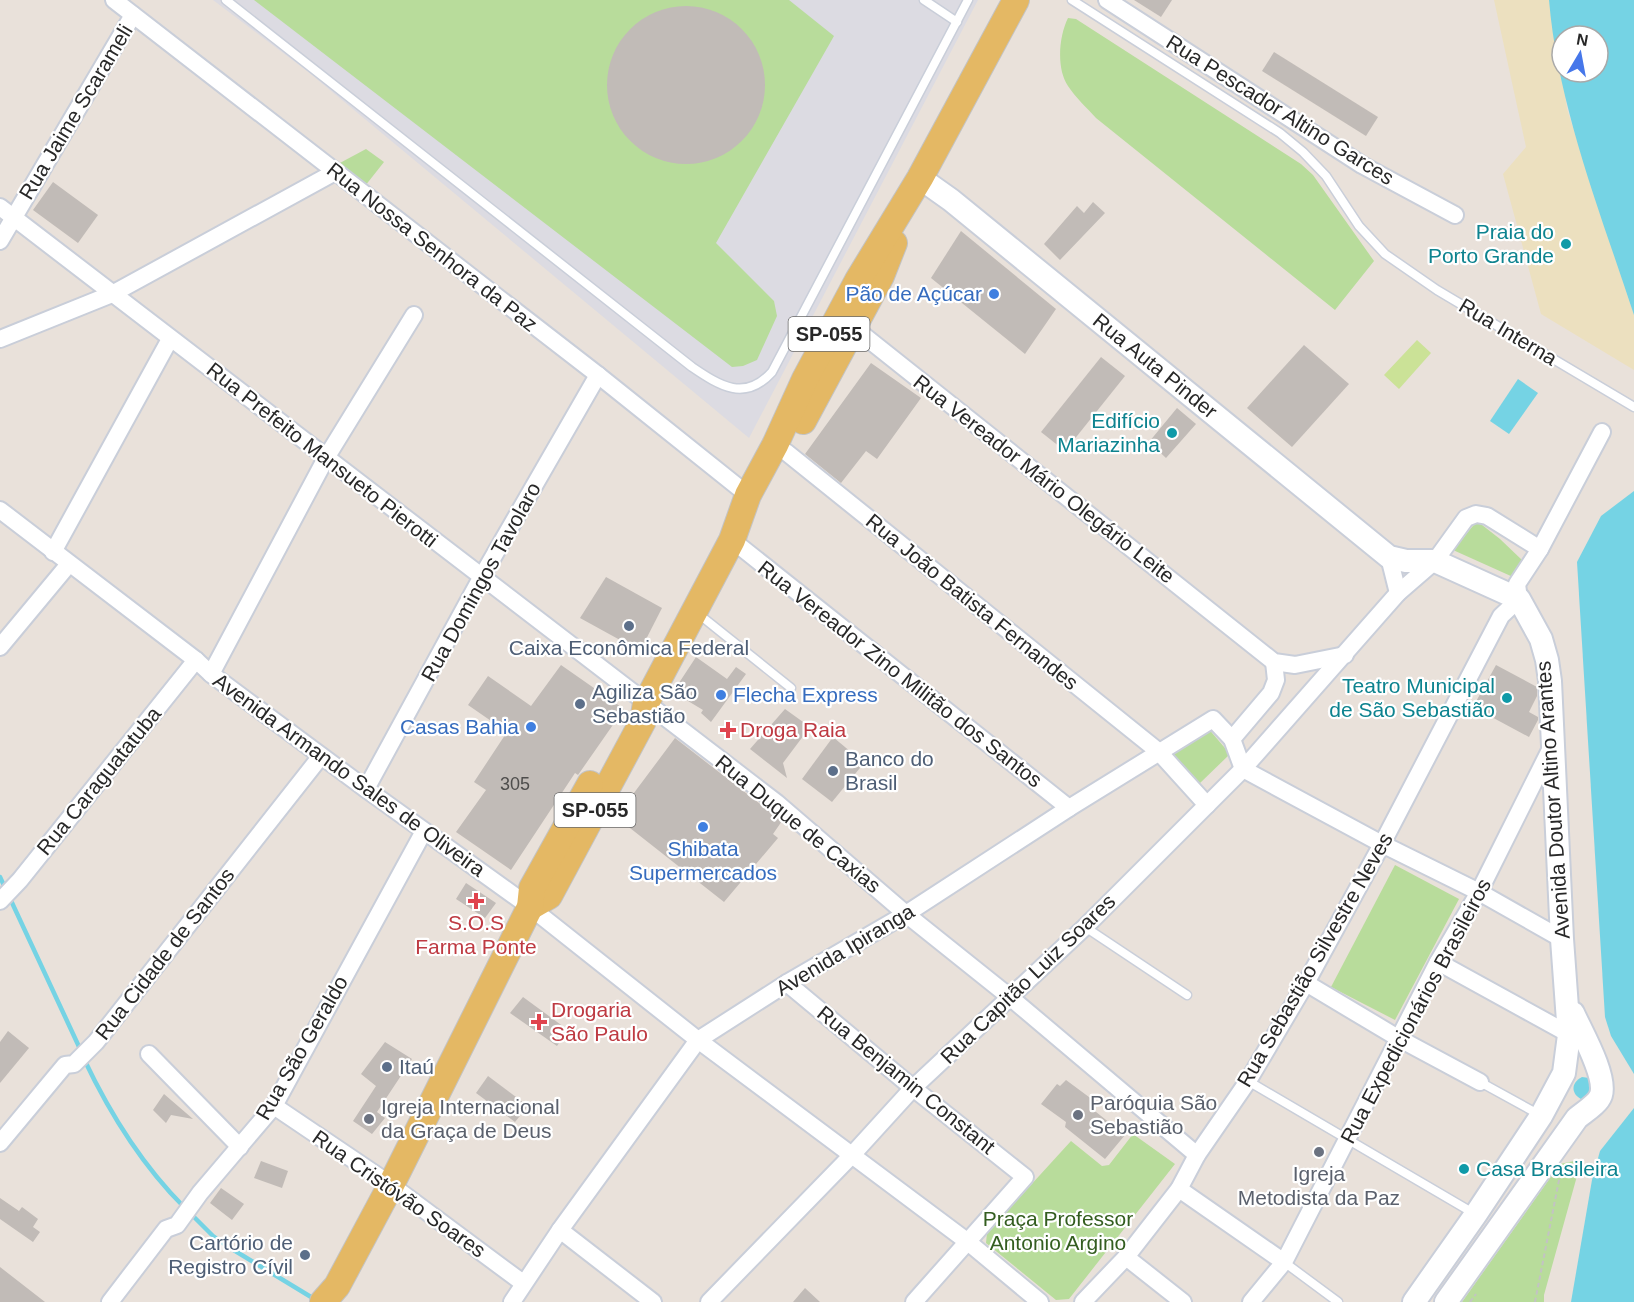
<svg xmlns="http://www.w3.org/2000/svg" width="1634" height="1302" viewBox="0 0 1634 1302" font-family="Helvetica,sans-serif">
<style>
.industrial{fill:#dcdbe2}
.green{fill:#b8dc9b}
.sand{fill:#ece0bf}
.pitch{fill:#cbe297}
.water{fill:#75d3e4;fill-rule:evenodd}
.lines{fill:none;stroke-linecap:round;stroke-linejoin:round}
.stream{stroke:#75d3e4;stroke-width:4.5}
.building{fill:#c1bbb7}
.lane-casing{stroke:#c9ced9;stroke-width:11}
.street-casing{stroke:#c9ced9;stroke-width:20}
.secondary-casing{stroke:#c9ced9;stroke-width:26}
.primary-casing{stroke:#c3c3c3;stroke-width:28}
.path{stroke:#c3c3c3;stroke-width:2;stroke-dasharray:4.5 3;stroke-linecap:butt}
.lane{stroke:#fff;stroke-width:8}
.street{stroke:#fff;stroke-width:16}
.secondary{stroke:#fff;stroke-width:22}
.primary{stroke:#e4b864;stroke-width:26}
.culture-dot{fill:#0f9aa8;stroke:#fff;stroke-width:2}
.shop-dot{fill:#3f7fe0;stroke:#fff;stroke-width:2}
.service-dot{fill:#5c6f8a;stroke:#fff;stroke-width:2}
.health-dot{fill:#e0444e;stroke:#fff;stroke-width:2}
.worship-dot{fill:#6b7280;stroke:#fff;stroke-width:2}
.labels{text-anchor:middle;stroke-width:4.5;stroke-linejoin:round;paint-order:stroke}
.number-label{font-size:18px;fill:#4e4d4c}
.shield{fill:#fff;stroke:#686868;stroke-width:1.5}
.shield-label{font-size:20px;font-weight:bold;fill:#282828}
.street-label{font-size:21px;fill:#282828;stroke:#fff}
.culture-label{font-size:21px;fill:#0d838f;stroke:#fff;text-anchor:end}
.shop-label{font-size:21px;fill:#366cbe;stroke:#fff;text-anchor:end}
.service-label{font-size:21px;fill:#4e5e75;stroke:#fff;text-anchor:start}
.health-label{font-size:21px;fill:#be3a42;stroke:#fff;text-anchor:start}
.worship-label{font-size:21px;fill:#5b616d;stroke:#fff;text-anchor:start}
.park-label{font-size:21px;fill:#335d1f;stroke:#fff}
</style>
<rect width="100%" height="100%" fill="#e9e1da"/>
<polygon class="industrial" points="213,0 978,0 749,438 307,71"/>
<g class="green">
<polygon points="254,0 789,0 834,36 716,243 774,301 777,316 757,360 743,366 732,367"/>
<path d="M1068,18l8,1 225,145 12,11 61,86 -39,49 -239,-192c-9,-10 -21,-21 -28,-32 -12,-18 -9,-50 0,-68z"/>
<polygon points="366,149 384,162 365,186 338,164"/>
<polygon points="1477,521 1500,539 1523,561 1513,577 1453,550"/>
<polygon points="1207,727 1230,754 1199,784 1161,759"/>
<polygon points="1395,865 1459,899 1395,1020 1331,987"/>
<polygon points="1133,1134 1175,1164 1069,1299 1056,1300 986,1243 987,1233 1071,1141 1102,1166 1109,1165"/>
<polygon points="1574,1161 1577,1176 1544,1295 1544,1302 1462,1302 1560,1164"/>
</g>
<polygon class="sand" points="1494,0 1556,0 1562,72 1567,109 1634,315 1634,370 1541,314 1503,174 1526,147"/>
<polygon class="pitch" points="1417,340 1431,353 1399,389 1384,375"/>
<g class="water">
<path d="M1549,0h85v315c-33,-101 -76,-208 -85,-315zM1562,36h36v36h-36z"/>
<polygon points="1518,379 1538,393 1509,434 1490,421"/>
<polygon points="1634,491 1634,1074 1611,1036 1605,1017 1577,562 1601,516"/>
<path d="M1582,1077l7,1 7,11 -13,11c-12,-5 -13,-17 -1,-23z"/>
<polygon points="1634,1108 1634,1302 1571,1302 1592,1180 1600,1151"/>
</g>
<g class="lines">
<g class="stream">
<polyline points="0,877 81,1051"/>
<path d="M84,1059c26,55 57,105 100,148"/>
<polyline points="190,1213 213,1236 227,1246 316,1300"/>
</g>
</g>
<g class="building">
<polygon points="1134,0 1172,0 1161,17"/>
<circle cx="686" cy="85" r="79"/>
<polygon points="1274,52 1378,117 1366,136 1262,71"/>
<polygon points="53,182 98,215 78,243 33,210"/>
<polygon points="1093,202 1105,213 1060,260 1044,244 1077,206 1084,213"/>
<polygon points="961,231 1056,309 1025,354 931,278"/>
<polygon points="1304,345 1349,384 1292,447 1247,408"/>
<polygon points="1101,357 1125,376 1065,451 1041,432"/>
<polygon points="871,363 921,398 877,459 866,451 841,483 805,454"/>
<polygon points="1177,408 1196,424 1166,458 1149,442"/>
<polygon points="606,577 662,608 640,651 580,618"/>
<polygon points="696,657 727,679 736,667 746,674 711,722 701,713 703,710 673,692"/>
<polygon points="561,665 624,709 578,775 575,773 511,870 456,832 486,790 474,782 507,732 468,705 488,676 531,706"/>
<polygon points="1496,665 1537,687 1537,696 1529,712 1538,717 1538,720 1529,737 1473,707"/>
<polygon points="785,709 810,727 783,763 787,778 750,749"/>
<polygon points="833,737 864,763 832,802 802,779"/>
<polygon points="675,738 782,821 773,834 778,838 724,902 616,817"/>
<polygon points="466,883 496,903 485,918 456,899"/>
<polygon points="523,997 568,1030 557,1046 510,1013"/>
<polygon points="8,1031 29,1048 0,1083 0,1042"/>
<polygon points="385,1042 412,1059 377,1112 385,1118 372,1134 353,1121 376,1086 361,1074"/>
<polygon points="488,1076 528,1106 515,1122 476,1093"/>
<polygon points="1066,1080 1093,1100 1091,1108 1125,1135 1105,1159 1065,1127 1066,1122 1041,1104 1057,1084 1060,1086"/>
<polygon points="164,1094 193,1119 171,1115 166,1123 153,1110"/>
<polygon points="261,1161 288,1171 282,1188 254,1178"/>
<polygon points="221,1188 244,1204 232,1220 210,1203"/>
<polygon points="0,1198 19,1211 22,1207 38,1219 33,1227 40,1232 33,1242 0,1219"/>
<polygon points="0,1267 45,1302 0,1302"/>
<polygon points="805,1288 820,1302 793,1302"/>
</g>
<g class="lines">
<g class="lane-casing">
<g id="lane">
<path d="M226,0l466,367c28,19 53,35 80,5l196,-372"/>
<polyline points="924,0 957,22"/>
<polyline points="1072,0 1280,133 1303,152 1326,176 1359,226 1385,254 1437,290 1634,407"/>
<polyline points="696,612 791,688"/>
<polyline points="1085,927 1187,995"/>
<polyline points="1248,1081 1475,1214"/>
<polyline points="1480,1082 1540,1115"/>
<polyline points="1284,1262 1338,1302"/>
</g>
</g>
<g class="street-casing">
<g id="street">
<polyline points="114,0 598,375 748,495"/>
<polyline points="1107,0 1362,165 1455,215"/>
<polyline points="0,207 777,803 906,914 1011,998 1197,1155"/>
<polyline points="0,241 133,15"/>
<polyline points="850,321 853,327 1274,662 1295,665 1345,655"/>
<polyline points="0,339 112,294 335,172"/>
<polyline points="786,452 1158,751 1207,805"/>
<polyline points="0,510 196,660 211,674 366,789 530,907 698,1040 968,1242 1040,1302"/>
<polyline points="732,540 1069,808"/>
<polyline points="53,552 170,339"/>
<polyline points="1389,557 1398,593"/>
<polyline points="0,647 69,564"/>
<polyline points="211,674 326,458 414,315"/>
<polyline points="1232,739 1271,693 1276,680 1274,662"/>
<polyline points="366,789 481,578 598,375"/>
<polyline points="0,901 20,880 196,660"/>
<polyline points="1438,962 1576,1038"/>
<polyline points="787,983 913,1088 1025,1177 914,1302"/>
<polyline points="1306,983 1398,1038 1480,1082"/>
<polyline points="149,1054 240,1147"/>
<polyline points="274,1106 391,1185 523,1283"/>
<polyline points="0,1143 65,1065 74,1064 96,1042 321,756"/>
<polyline points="1179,1189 1284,1262"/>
<polyline points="560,1230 653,1302"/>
<polyline points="1126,1257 1183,1302"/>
<polyline points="110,1302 166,1229 177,1225 200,1193 274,1106 424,831"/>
<polyline points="512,1302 560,1230 698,1040 787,983 906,914 1069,808 1213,719 1232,739 1243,769 1382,844 1479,892 1562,939"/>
<polyline points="709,1302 852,1155 913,1088 1085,927 1243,769 1398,593 1435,561 1466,518 1476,514 1487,516 1540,549"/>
<polyline points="1083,1302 1126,1257 1179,1189 1197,1155 1248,1081 1306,983 1382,844 1501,616 1519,599 1517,584 1540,549 1602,432"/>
<polyline points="1251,1302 1284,1262 1438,962 1479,892 1552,746"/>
</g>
</g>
<g class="secondary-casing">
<g id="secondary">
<polyline points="920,178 951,200 1389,557 1406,561 1435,561 1519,599 1541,639 1547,660 1550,681 1562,939 1569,1035 1564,1073 1541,1116 1476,1214 1414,1302"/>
<path d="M1446,1302l131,-184c7,-6 21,-14 24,-23 6,-19 -20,-64 -28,-82"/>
</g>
</g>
<g class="primary-casing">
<g id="primary">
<polyline points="803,421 881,276 894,243"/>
<polyline points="530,907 549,896 643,721 646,703 732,540 748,495 775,445 805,379 858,280 920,178 1016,0"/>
<polyline points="323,1302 337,1286 391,1185 530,907 532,888 590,784"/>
</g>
</g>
<g class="path">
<polyline points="1470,1302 1476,1294"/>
<polyline points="1535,1302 1560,1175"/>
</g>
<use href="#lane" class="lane"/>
<use href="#street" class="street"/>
<use href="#secondary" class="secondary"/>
<use href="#primary" class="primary"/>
</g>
<g class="culture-dot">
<circle cx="1566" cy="244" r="6"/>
<circle cx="1172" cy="433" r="6"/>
<circle cx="1507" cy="698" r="6"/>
<circle cx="1464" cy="1169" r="6"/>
</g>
<g class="shop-dot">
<circle cx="994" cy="294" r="6"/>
<circle cx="721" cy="695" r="6"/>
<circle cx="531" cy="727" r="6"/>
<circle cx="703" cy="827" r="6"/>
</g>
<g class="service-dot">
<circle cx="629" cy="626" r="6"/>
<circle cx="580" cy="704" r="6"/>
<circle cx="833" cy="771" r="6"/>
<circle cx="387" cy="1067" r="6"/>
<circle cx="305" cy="1255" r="6"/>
</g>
<g class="health-dot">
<path d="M725 721h6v6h6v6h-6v6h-6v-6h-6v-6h6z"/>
<path d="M473 892h6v6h6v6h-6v6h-6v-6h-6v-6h6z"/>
<path d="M536 1013h6v6h6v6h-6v6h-6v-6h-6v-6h6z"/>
</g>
<g class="worship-dot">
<circle cx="1078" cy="1115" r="6"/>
<circle cx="369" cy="1119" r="6"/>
<circle cx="1319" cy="1152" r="6"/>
</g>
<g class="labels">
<g class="number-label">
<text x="515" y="790">305</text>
</g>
<g class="shield">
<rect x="788.5" y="317" width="81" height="34" rx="4.5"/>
<rect x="554.5" y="793" width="81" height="34" rx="4.5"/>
</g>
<g class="shield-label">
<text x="829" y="341">SP-055</text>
<text x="595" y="817">SP-055</text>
</g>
<g class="street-label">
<text transform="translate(1280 110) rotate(32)" y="7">Rua Pescador Altino Garces</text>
<text transform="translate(76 112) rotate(-59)" y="7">Rua Jaime Scarameli</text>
<text transform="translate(432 247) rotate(38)" y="7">Rua Nossa Senhora da Paz</text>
<text transform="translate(1508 332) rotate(31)" y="7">Rua Interna</text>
<text transform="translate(1155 366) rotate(39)" y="7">Rua Auta Pinder</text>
<text transform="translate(322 455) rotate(38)" y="7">Rua Prefeito Mansueto Pierotti</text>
<text transform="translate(1044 479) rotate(38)" y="7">Rua Vereador Mário Olegário Leite</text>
<text transform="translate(481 582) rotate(-61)" y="7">Rua Domingos Tavolaro</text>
<text transform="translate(972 602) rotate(39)" y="7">Rua João Batista Fernandes</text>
<text transform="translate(900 674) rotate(38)" y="7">Rua Vereador Zino Militão dos Santos</text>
<text transform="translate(349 775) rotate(36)" y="7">Avenida Armando Sales de Oliveira</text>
<text transform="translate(99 781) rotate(-51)" y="7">Rua Caraguatatuba</text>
<text transform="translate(1553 800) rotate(-94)" y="7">Avenida Doutor Altino Arantes</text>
<text transform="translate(798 824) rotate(39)" y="7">Rua Duque de Caxias</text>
<text transform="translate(845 950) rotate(-31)" y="7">Avenida Ipiranga</text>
<text transform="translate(165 954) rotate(-52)" y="7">Rua Cidade de Santos</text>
<text transform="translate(1315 960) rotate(-60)" y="7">Rua Sebastião Silvestre Neves</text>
<text transform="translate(1028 979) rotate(-44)" y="7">Rua Capitão Luiz Soares</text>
<text transform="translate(1416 1011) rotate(-62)" y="7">Rua Expedicionários Brasileiros</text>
<text transform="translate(302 1048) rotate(-60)" y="7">Rua São Geraldo</text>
<text transform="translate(906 1080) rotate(39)" y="7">Rua Benjamin Constant</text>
<text transform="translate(399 1194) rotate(35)" y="7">Rua Cristóvão Soares</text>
</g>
<g class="culture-label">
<text x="1554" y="239">Praia do<tspan x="1554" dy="24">Porto Grande</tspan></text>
<text x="1160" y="428">Edifício<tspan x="1160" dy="24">Mariazinha</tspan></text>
<text x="1495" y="693">Teatro Municipal<tspan x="1495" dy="24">de São Sebastião</tspan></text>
<text x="1476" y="1176" text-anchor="start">Casa Brasileira</text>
</g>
<g class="shop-label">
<text x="982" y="301">Pão de Açúcar</text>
<text x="733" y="702" text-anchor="start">Flecha Express</text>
<text x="519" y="734">Casas Bahia</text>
<text x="703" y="856" text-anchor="middle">Shibata<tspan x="703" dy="24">Supermercados</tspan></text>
</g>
<g class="service-label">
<text x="629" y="655" text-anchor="middle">Caixa Econômica Federal</text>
<text x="592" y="699">Agiliza São<tspan x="592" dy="24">Sebastião</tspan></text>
<text x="845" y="766">Banco do<tspan x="845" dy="24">Brasil</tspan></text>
<text x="399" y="1074">Itaú</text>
<text x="293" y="1250" text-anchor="end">Cartório de<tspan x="293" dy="24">Registro Cívil</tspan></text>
</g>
<g class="health-label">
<text x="740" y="737">Droga Raia</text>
<text x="476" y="930" text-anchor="middle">S.O.S<tspan x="476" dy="24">Farma Ponte</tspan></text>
<text x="551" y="1017">Drogaria<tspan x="551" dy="24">São Paulo</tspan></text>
</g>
<g class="worship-label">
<text x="1090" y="1110">Paróquia São<tspan x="1090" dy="24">Sebastião</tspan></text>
<text x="381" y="1114">Igreja Internacional<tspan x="381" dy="24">da Graça de Deus</tspan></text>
<text x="1319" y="1181" text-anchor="middle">Igreja<tspan x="1319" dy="24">Metodista da Paz</tspan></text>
</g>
<g class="park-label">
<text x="1058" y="1226">Praça Professor<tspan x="1058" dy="24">Antonio Argino</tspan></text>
</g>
</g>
<g transform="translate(1580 54) rotate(10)"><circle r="28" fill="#ffffff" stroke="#a9a9a9" stroke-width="1.5"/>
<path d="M0-4.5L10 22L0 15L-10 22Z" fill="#4677ea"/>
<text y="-9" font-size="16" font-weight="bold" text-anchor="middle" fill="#282828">N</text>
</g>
</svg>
